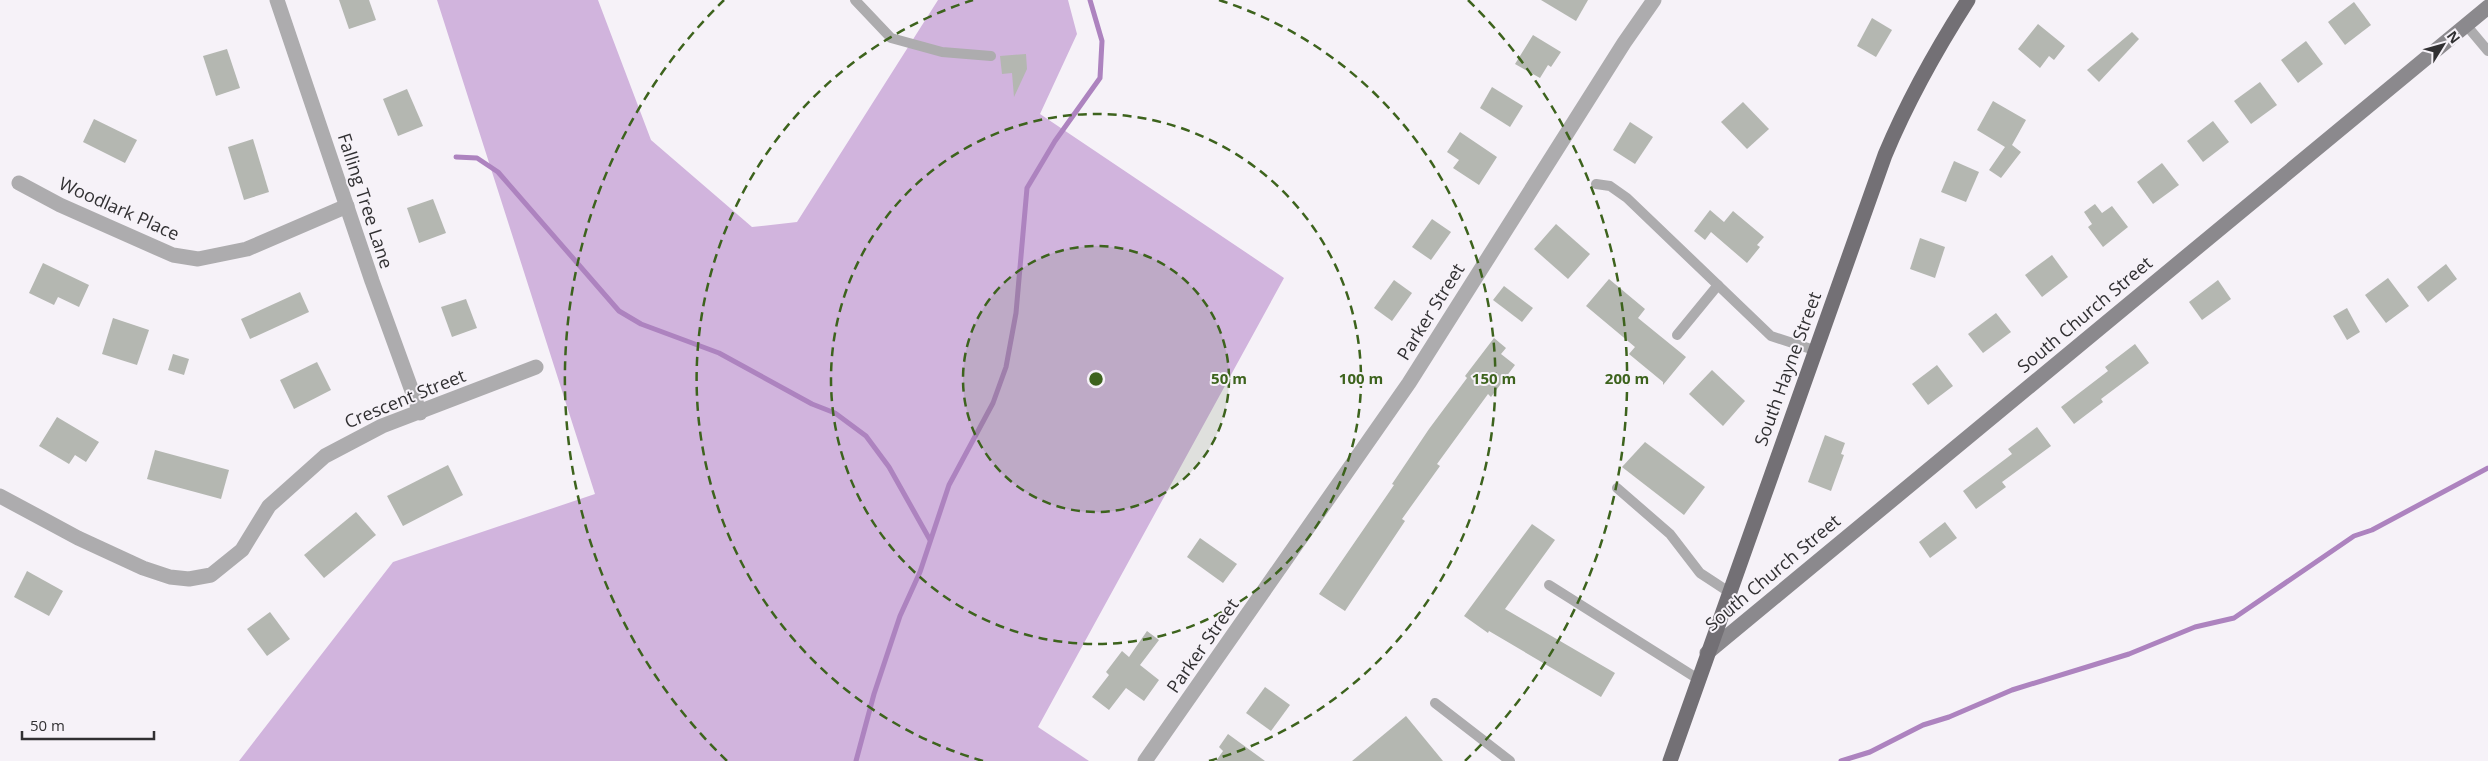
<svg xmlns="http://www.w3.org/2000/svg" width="2488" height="761" viewBox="0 0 2488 761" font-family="'Open Sans',sans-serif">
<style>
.green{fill:#d1b4dd}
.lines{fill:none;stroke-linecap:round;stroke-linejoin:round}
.stream{stroke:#ad83bf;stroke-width:5}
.building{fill:#b4b7b1}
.lane{stroke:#adacae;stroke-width:10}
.street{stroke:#adacae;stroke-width:15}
.secondary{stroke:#8b898d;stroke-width:15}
.primary{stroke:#737075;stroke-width:15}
.ring{fill:none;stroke:#3d631d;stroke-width:2.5;stroke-dasharray:9 6}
.labels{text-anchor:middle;stroke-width:4;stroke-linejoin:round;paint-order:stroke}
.street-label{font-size:18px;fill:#313032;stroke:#f6f2f8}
.centre{fill:#3d631d;stroke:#f6f2f8;stroke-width:2.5}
.ring-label{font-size:15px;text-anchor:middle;font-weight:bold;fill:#3d631d;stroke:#f6f2f8;stroke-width:4;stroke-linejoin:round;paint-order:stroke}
</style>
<rect width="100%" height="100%" fill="#f6f2f8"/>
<polygon class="green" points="437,0 598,0 651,140 752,227 797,222 938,0 1068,0 1077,34 1040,114 1284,278 1038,727 1089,761 239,761 393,562 595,494"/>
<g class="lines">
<g class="stream">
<polyline points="456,157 477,158 498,172 619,311 641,324 719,353 812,404 835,413 866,436 889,467 930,540"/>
<polyline points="856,761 874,694 900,616 920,572 949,485 993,403 1006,367 1016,313 1027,188 1055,141 1100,78 1102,41 1090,0"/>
<polyline points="1841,761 1870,752 1923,725 1949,717 2012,690 2129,654 2195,627 2234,618 2354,536 2372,530 2488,468"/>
</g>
</g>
<g class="building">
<polygon points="339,0 369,0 376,20 349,29"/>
<polygon points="1541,0 1588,0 1576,21"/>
<polygon points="2354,2 2371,25 2345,45 2328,22"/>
<polygon points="1872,18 1892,30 1876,57 1857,46"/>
<polygon points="2038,24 2065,46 2054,60 2049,56 2040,68 2018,49"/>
<polygon points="2132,32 2139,39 2099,82 2087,70"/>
<polygon points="1533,35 1561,52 1551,67 1548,65 1540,78 1515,64"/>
<polygon points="2306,41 2323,64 2298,83 2281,60"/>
<polygon points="227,49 240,88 216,96 203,56"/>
<polygon points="1026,54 1027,69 1014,97 1012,73 1002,74 1000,56"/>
<polygon points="2260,82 2277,105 2251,124 2234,101"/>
<polygon points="1492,87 1523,106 1510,127 1480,108"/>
<polygon points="407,89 423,126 398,136 383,99"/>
<polygon points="1993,101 2026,120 2012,145 2021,152 2001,178 1989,170 2005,147 1977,130"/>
<polygon points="1743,102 1769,129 1747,149 1721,122"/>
<polygon points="94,119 137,140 125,163 83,142"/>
<polygon points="2213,121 2229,142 2203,162 2187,141"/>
<polygon points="1630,122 1653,137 1635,164 1613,150"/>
<polygon points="1460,132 1497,157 1479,185 1453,168 1459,160 1447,152"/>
<polygon points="253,139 269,192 244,200 228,147"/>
<polygon points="1954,161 1979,172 1966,202 1941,192"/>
<polygon points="2162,163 2179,185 2153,204 2137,182"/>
<polygon points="433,199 446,233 419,243 407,208"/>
<polygon points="2095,204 2102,213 2112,206 2128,227 2103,247 2088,227 2092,224 2084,212"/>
<polygon points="1710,210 1724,222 1733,211 1764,237 1757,245 1760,247 1747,263 1711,232 1705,240 1694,231"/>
<polygon points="1432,219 1451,232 1431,260 1412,247"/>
<polygon points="1556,224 1590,254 1568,279 1534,249"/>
<polygon points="1920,238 1945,247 1935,278 1910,269"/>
<polygon points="2052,255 2068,277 2042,297 2025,275"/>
<polygon points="43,263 89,285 79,307 58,297 54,305 29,293"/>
<polygon points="2446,264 2457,279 2428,302 2417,287"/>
<polygon points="2388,278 2409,306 2386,323 2365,295"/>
<polygon points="1609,279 1645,309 1638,318 1686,357 1663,385 1663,382 1629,354 1635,347 1586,306"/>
<polygon points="1394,280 1412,293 1392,321 1374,308"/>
<polygon points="2218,280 2231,299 2202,320 2189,302"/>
<polygon points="1504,286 1533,308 1522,322 1493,300"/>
<polygon points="300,292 309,312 250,339 241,319"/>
<polygon points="466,299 477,328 452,337 441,307"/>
<polygon points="2347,308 2360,332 2347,340 2333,316"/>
<polygon points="1996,313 2011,332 1983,353 1968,334"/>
<polygon points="113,318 149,330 137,365 102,354"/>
<polygon points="1494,338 1506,348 1501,354 1515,365 1491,397 1488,394 1437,464 1440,466 1402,519 1405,521 1345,611 1319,594 1394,485 1392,484 1429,429 1467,378 1465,376"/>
<polygon points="2135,344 2149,363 2101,399 2103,402 2074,424 2061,407 2108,371 2105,367"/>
<polygon points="173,354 189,359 184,375 168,370"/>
<polygon points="317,362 331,390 294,409 280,380"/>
<polygon points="1937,365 1953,386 1928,405 1912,384"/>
<polygon points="1712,370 1745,401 1723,426 1689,394"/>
<polygon points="57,417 99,442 86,462 75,455 69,464 39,446"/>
<polygon points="2037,427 2051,446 2002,482 2006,487 1976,509 1963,491 2012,454 2008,449"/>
<polygon points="1825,435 1845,443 1841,454 1844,455 1831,491 1808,482"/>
<polygon points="1645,442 1705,487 1684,515 1622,467"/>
<polygon points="155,450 229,470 221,499 147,479"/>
<polygon points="448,465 463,495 403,526 387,496"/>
<polygon points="356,512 376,535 324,578 304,555"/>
<polygon points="1945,522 1957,538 1930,558 1919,542"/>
<polygon points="1532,524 1555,540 1505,609 1615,673 1601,697 1489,631 1488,633 1464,616"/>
<polygon points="1200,538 1237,564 1223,583 1187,557"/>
<polygon points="27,571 63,591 49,616 14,597"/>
<polygon points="270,612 290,639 267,656 247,629"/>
<polygon points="1147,631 1159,640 1140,665 1159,680 1144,701 1126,688 1109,710 1092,697 1109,675 1106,672 1122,651 1129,657"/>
<polygon points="1265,687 1290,705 1271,731 1246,713"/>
<polygon points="1406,716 1443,761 1352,761"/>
<polygon points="1228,734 1265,761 1216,761 1223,751 1219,747"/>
</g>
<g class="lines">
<g class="lane">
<polyline points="855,0 891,38 942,52 991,56"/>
<polyline points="2467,26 2488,51"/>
<polyline points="1596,184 1610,186 1627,198 1771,336 1814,350"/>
<polyline points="1677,335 1718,285"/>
<polyline points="1617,488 1670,534 1700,573 1729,592"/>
<polyline points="1549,585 1698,679"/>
<polyline points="1435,703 1510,761"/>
</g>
<g class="street">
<polyline points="277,0 372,281 420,413"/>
<polyline points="19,183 60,205 173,255 198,259 247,249 347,206"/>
<polyline points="0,496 78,538 143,568 170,577 189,579 211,575 242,550 269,506 325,456 382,426 536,367"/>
<polyline points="1145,761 1409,383 1624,43 1654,0"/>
</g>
<polyline class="secondary" points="1707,653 2488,7"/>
<path class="primary" d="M1670,761l215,-606c23,-55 51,-105 83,-155"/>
</g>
<circle cx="1096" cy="379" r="133" fill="#3d631d" fill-opacity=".12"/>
<g class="ring">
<circle cx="1096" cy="379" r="133"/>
<circle cx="1096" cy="379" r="265"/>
<path d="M983 761A398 398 0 0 1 973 0M1219 0A398 398 0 0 1 1209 761"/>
<path d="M727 761A531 531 0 0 1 724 0M1468 0A531 531 0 0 1 1465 761"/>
</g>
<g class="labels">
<g class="street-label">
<text transform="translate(365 201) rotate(72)" y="6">Falling Tree Lane</text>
<text transform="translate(119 209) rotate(24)" y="6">Woodlark Place</text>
<text transform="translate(1431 312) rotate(-58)" y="6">Parker Street</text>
<text transform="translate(2085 315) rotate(-40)" y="6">South Church Street</text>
<text transform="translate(1788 369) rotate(-70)" y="6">South Hayne Street</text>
<text transform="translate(405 399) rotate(-22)" y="6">Crescent Street</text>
<text transform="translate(1773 573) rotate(-40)" y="6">South Church Street</text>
<text transform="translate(1203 646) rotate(-55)" y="6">Parker Street</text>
</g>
</g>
<circle cx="1096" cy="379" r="8" class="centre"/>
<g class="ring-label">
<text x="1229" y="384">50 m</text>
<text x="1361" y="384">100 m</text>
<text x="1494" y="384">150 m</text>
<text x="1627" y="384">200 m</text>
</g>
<g transform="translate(2443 45) rotate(53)" stroke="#f6f2f8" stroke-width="4" paint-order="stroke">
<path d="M0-4L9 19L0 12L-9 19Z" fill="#313032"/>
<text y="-8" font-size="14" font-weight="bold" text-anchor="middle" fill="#313032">N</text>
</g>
<path d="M22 731v8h132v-8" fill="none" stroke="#313032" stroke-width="2.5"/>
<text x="30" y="731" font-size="15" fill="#313032" stroke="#f6f2f8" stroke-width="4" paint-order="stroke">50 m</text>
</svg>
